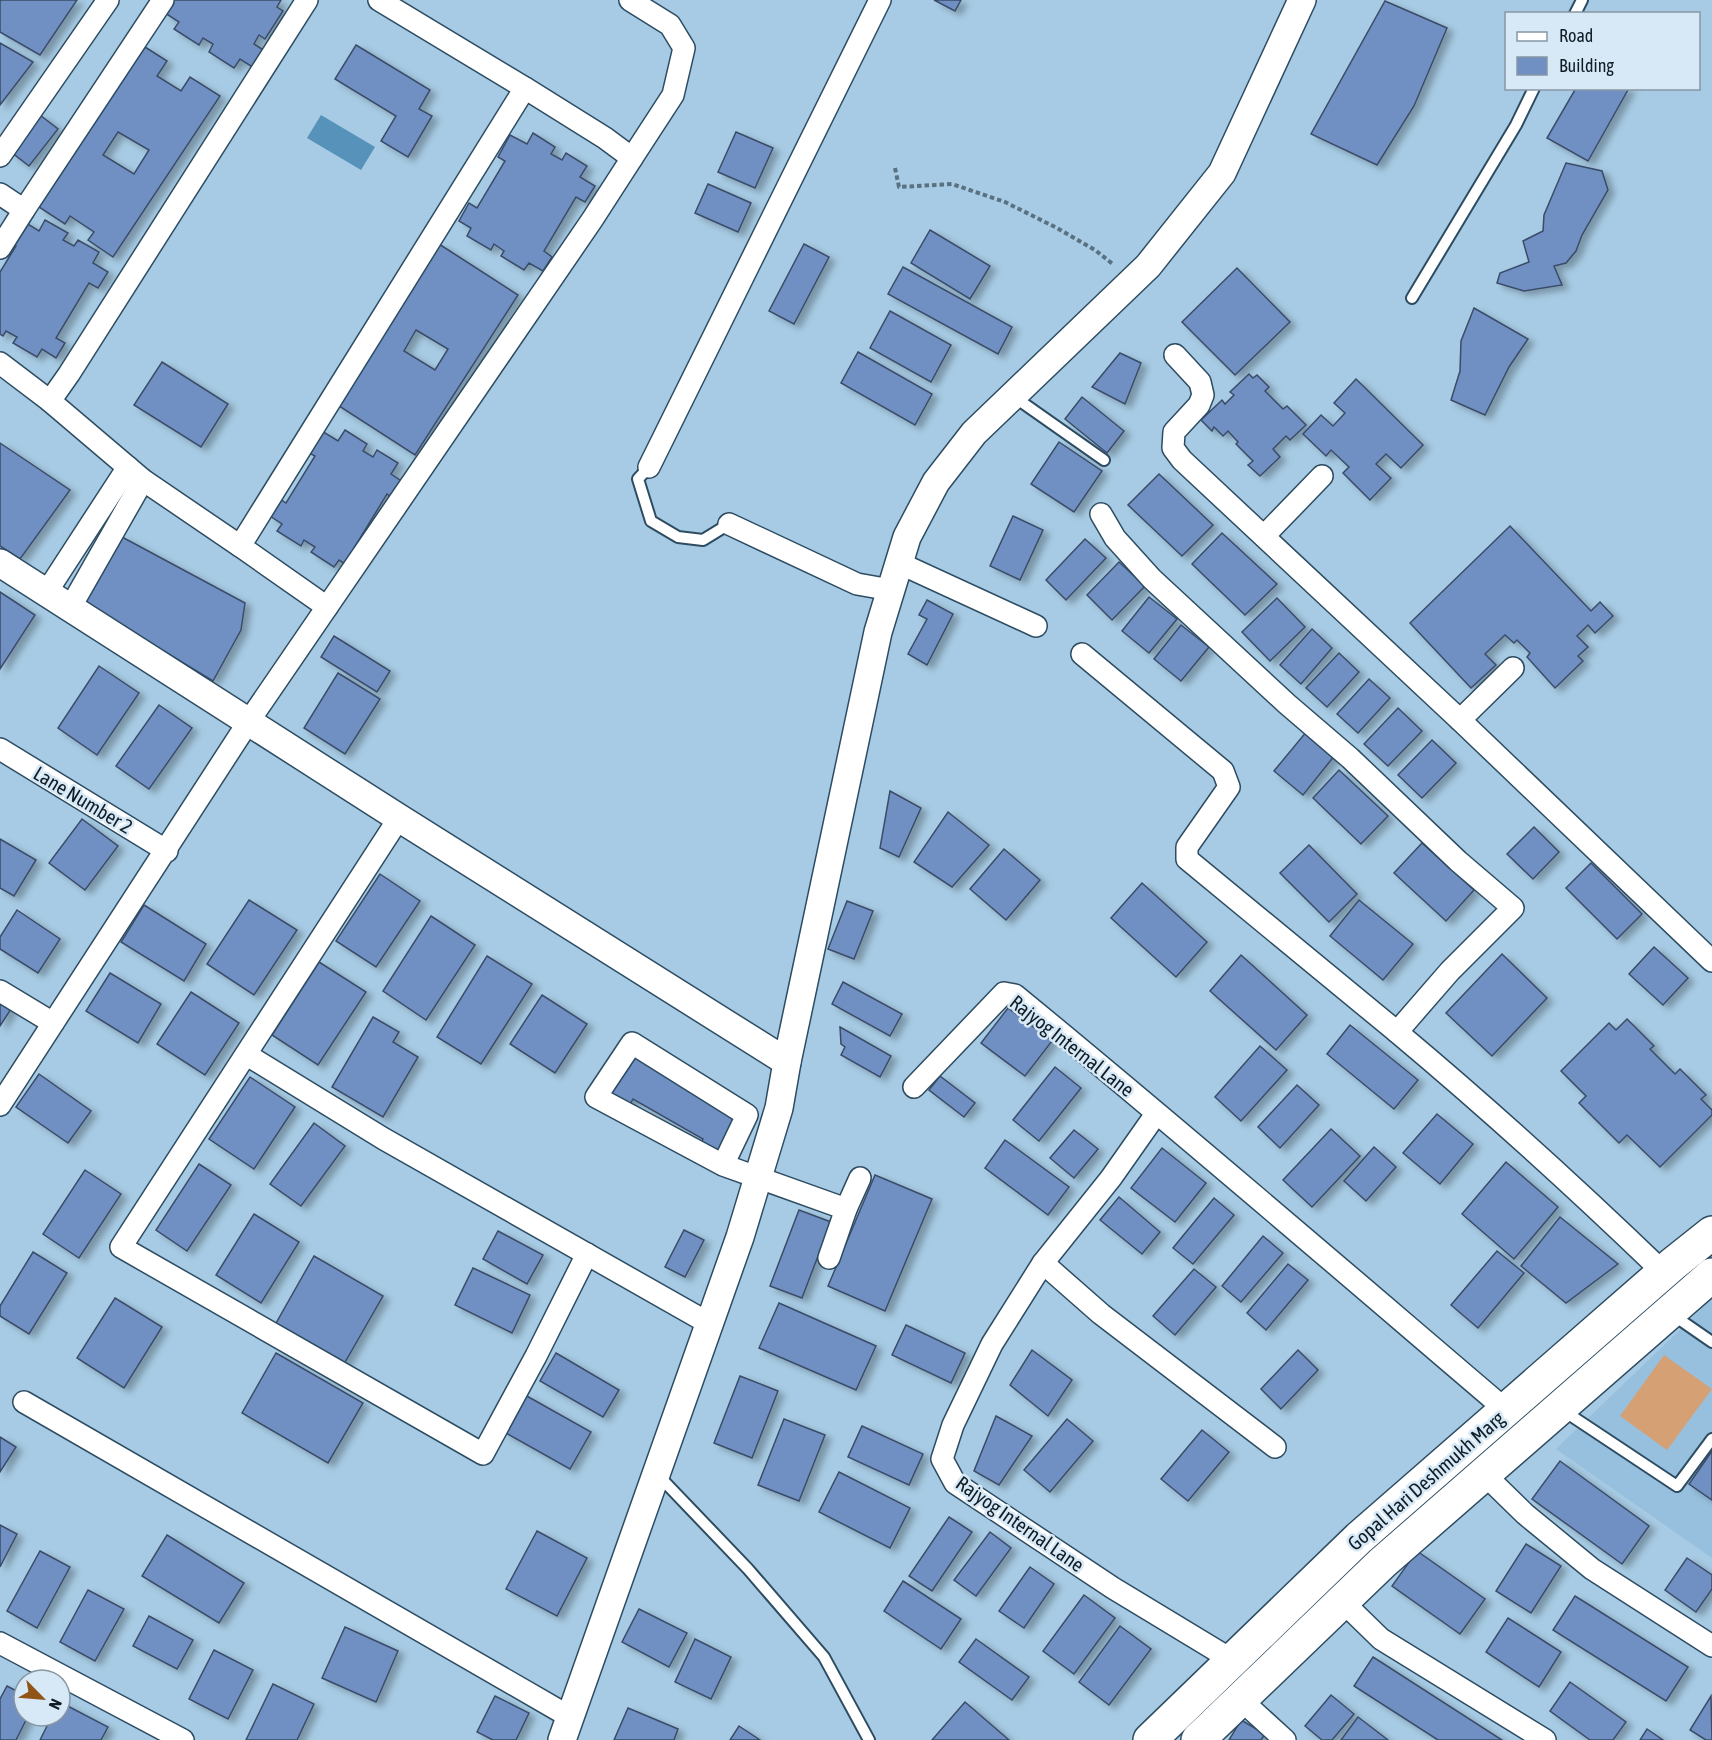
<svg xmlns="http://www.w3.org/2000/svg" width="1712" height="1740" viewBox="0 0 1712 1740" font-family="'Asap Condensed',sans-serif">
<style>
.built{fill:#96c0de}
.green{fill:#d6a075}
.water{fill:#5792ba}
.building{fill:#7090c4;stroke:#3a4c68;stroke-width:1.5;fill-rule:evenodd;filter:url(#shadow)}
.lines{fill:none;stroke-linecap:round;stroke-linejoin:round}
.service-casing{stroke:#2d4c62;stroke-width:14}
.minor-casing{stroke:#2d4c62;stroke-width:24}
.tertiary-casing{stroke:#2d4c62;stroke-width:30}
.primary-casing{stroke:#2d4c62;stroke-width:36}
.path{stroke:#597181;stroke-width:4;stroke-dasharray:4.5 3;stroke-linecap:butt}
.service{stroke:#fff;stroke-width:10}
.minor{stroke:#fff;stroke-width:21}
.tertiary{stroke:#fff;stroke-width:27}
.primary{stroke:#fff;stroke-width:33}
.labels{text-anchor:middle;stroke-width:5;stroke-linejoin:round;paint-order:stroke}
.street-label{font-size:20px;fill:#101d26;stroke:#d7e9f6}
</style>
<defs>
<filter id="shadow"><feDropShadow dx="6" dy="4" stdDeviation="3" flood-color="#0004"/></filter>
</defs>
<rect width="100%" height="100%" fill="#a7cbe4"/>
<polygon class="built" points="1712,1299 1712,1558 1556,1449"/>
<polygon class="green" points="1664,1355 1712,1389 1667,1450 1620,1416"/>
<polygon class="water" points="321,115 375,147 361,170 307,138"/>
<g class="building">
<polygon points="0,0 77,0 40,55 0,32"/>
<polygon points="173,0 281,0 277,7 283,11 265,39 259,35 254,44 265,51 254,68 240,59 234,68 209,52 213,44 203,38 199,45 174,29 179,22 165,13"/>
<polygon points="934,0 961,0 955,11"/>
<polygon points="1385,1 1447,28 1414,106 1377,165 1311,134"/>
<polygon points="0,43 33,62 0,105"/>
<polygon points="356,45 430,90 419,109 432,116 408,157 381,141 396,116 335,79"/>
<path d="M145,47l22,14 -10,15 24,15 9,-14 30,19 -107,161 -25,-17 6,-8 -24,-16 -5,8 -26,-17zM118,132l31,18 -15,24 -31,-19z"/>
<polygon points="1576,88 1629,88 1588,161 1547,138"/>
<polygon points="40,115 58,129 29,166 11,152"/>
<polygon points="736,132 773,148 755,188 718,172"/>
<polygon points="533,133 555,147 551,154 562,160 566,153 587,166 580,177 595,186 585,202 576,197 544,251 552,257 543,271 529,263 524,270 501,256 504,251 494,244 491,250 467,236 471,228 459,221 469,203 477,208 505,161 498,157 510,135 527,144"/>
<polygon points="1566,163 1602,171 1608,190 1582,235 1576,251 1566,263 1554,266 1562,285 1524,291 1497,283 1500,273 1529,262 1523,241 1543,231 1544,215"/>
<polygon points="708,184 751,203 738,232 695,213"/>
<polygon points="45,220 68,233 63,240 74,246 78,240 99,252 93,263 108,272 98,288 89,283 56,338 65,343 56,358 42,349 37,357 13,343 17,337 6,331 3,336 0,334 0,272 16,246 10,243 23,221 39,231"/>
<polygon points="930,230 990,266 970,299 911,263"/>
<path d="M439,244l79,51 -103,160 -79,-51zM416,330l32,19 -13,21 -31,-19z"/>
<polygon points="804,244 829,257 794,324 769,311"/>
<polygon points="903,267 1012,327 998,354 888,294"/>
<polygon points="1237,268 1290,322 1235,375 1182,322"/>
<polygon points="1474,308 1528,339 1509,367 1485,415 1451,400 1460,371 1461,341"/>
<polygon points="890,311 951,345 931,382 870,348"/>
<polygon points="858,352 932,394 915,425 841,383"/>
<polygon points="1120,353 1141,363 1125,404 1092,387"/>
<polygon points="162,362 228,404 201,447 134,405"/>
<polygon points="1249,374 1253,378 1257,375 1269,387 1265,391 1283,409 1287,406 1306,425 1290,440 1286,436 1273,449 1280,457 1260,476 1248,465 1253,461 1236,444 1238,442 1228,431 1223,436 1214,427 1212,431 1201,420 1222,400 1225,404 1234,395 1230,392"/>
<polygon points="1356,379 1423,445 1401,468 1386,454 1376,464 1391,478 1370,500 1343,473 1349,467 1331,450 1326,456 1303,434 1321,415 1333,426 1345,413 1334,403"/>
<polygon points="1082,397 1124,431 1107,453 1065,419"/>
<polygon points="345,430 367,444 363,451 373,457 377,450 398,463 391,474 406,484 396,500 387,494 354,548 363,554 353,569 339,560 334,567 311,552 315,547 304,540 301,546 277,531 282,524 270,516 280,499 286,503 315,456 309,453 322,431 338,441"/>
<polygon points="1059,442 1102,471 1074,512 1031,484"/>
<polygon points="0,443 70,490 20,559 0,546"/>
<polygon points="1159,474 1213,525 1182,556 1128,505"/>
<polygon points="1013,516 1043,530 1020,580 990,566"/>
<polygon points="1510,526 1591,611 1600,602 1613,616 1595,633 1588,625 1577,636 1588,647 1578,656 1583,661 1555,688 1527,657 1530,653 1517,640 1514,643 1505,635 1485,654 1496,665 1471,688 1410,623"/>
<polygon points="1222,533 1277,584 1245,615 1192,564"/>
<polygon points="122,537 245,603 241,630 213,681 83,602"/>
<polygon points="1085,539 1106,558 1066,600 1046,580"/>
<polygon points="1119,562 1145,586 1112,620 1087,595"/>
<polygon points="0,592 35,615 0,669"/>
<polygon points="1149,597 1177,619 1149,653 1122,631"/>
<polygon points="1277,598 1305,627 1270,661 1242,632"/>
<polygon points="927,600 953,614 927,665 908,654 927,619 919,615"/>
<polygon points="1181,625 1209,647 1181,681 1154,659"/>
<polygon points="1312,629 1332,648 1301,684 1280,665"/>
<polygon points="334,636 390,671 377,692 321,657"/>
<polygon points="1339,653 1359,672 1327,707 1306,688"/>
<polygon points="99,666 139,693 97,755 58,728"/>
<polygon points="338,673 380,699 345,754 304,728"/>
<polygon points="1369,679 1390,698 1358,733 1337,714"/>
<polygon points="159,705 192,728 149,789 116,766"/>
<polygon points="1398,708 1422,731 1388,766 1364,744"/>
<polygon points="1307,731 1335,755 1303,795 1274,771"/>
<polygon points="1432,740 1456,763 1422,798 1398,775"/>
<polygon points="1339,770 1388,816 1361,844 1313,798"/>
<polygon points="890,791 921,808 899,857 880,848"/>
<polygon points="948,812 989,845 952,887 914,862"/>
<polygon points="82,819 118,846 85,890 49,863"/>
<polygon points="1534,827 1559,852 1533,879 1507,854"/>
<polygon points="0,839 36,860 14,896 0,888"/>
<polygon points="1422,843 1474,890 1446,921 1394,873"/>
<polygon points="1309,845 1357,894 1329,922 1280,873"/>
<polygon points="1004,849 1040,880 1006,920 970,889"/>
<polygon points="1591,863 1642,914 1617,939 1566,888"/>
<polygon points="380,874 420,901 376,967 336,941"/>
<polygon points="1142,883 1207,942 1176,977 1111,918"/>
<polygon points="249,900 297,930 254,995 207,964"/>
<polygon points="1359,900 1413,944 1383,980 1330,936"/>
<polygon points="847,901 873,911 854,959 828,949"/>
<polygon points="144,905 206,944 184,981 121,942"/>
<polygon points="17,910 60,939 38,973 0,949 0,937"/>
<polygon points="431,916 475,945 426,1020 383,991"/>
<polygon points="1654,947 1688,978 1663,1005 1629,974"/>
<polygon points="1502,954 1547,998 1492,1056 1446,1013"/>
<polygon points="1241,955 1307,1015 1276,1050 1210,991"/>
<polygon points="487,956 532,984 481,1064 437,1037"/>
<polygon points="319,962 366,992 318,1065 272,1035"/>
<polygon points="110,973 161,1004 138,1043 86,1011"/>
<polygon points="843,982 902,1014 890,1036 832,1004"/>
<polygon points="191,992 239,1023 205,1075 157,1044"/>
<polygon points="542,995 587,1024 555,1073 510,1044"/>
<polygon points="0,1001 11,1009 0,1026"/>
<polygon points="1008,1008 1052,1041 1025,1076 981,1043"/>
<polygon points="373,1017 399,1032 393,1042 418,1057 383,1117 332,1087"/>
<polygon points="1627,1019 1654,1046 1650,1049 1675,1074 1680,1069 1706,1095 1701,1099 1712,1110 1712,1115 1660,1167 1627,1135 1619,1143 1579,1103 1586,1096 1561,1071 1609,1023 1616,1030"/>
<polygon points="1350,1025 1418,1080 1394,1109 1327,1054"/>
<polygon points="840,1027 891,1056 880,1077 841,1055 845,1047 841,1044"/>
<polygon points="1260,1046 1287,1070 1241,1121 1215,1097"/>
<polygon points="629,1051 740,1115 720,1159 699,1147 703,1139 633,1099 629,1106 605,1093"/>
<polygon points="1055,1067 1081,1088 1039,1141 1013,1120"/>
<polygon points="39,1074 91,1111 68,1143 16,1107"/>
<polygon points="940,1076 975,1103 964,1117 929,1090"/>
<polygon points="250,1077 295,1107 254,1169 209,1139"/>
<polygon points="1297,1085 1319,1105 1280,1148 1258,1127"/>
<polygon points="1437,1114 1473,1144 1440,1184 1403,1153"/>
<polygon points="314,1123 345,1146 301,1206 270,1184"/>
<polygon points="1331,1129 1360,1156 1312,1207 1283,1180"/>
<polygon points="1074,1130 1098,1149 1074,1178 1050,1158"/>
<polygon points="1005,1140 1069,1187 1048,1215 985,1168"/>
<polygon points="1374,1147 1396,1167 1366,1201 1344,1181"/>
<polygon points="1162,1148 1206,1183 1175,1222 1131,1188"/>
<polygon points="1506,1162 1558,1207 1514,1259 1462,1214"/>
<polygon points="199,1164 231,1185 187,1251 156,1230"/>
<polygon points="85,1170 121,1194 79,1258 43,1234"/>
<polygon points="875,1175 932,1199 885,1311 828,1286"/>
<polygon points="1119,1197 1160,1232 1142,1254 1100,1220"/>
<polygon points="1214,1198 1234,1215 1193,1264 1173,1248"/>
<polygon points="799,1210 831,1222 802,1298 770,1286"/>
<polygon points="254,1214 299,1242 261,1303 216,1275"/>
<polygon points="1560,1217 1618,1264 1566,1303 1521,1266"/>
<polygon points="684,1230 704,1240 685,1277 665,1267"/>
<polygon points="498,1231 543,1255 527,1284 483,1259"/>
<polygon points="1263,1236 1283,1253 1241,1302 1222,1286"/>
<polygon points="1497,1251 1524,1273 1478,1328 1451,1305"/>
<polygon points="33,1252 67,1273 29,1334 0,1316 0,1306"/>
<polygon points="314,1256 383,1296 344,1364 275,1325"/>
<polygon points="1288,1264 1308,1280 1266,1330 1247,1313"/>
<polygon points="473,1268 530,1295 512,1333 455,1305"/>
<polygon points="1194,1269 1216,1287 1175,1335 1153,1316"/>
<polygon points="115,1298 162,1327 124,1388 77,1358"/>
<polygon points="779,1303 876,1346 856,1390 759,1348"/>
<polygon points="906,1325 965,1353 951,1383 892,1355"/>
<polygon points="1032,1350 1072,1380 1048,1416 1010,1385"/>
<polygon points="1298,1350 1318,1370 1281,1409 1261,1389"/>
<polygon points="276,1353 363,1403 328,1463 242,1413"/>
<polygon points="556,1353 619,1390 603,1417 540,1381"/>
<polygon points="740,1376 778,1391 752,1458 714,1443"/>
<polygon points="525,1395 591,1432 570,1469 504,1432"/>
<polygon points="996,1416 1032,1436 999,1485 974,1471"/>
<polygon points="784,1419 825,1435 799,1501 758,1485"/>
<polygon points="1067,1419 1093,1441 1050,1492 1024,1470"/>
<polygon points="862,1426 923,1454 909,1485 848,1457"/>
<polygon points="1202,1430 1229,1452 1188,1501 1161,1479"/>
<polygon points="0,1437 16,1447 0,1472"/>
<polygon points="1712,1451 1712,1500 1689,1484"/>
<polygon points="1560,1461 1649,1526 1622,1564 1532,1499"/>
<polygon points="839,1472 910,1508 890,1548 819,1512"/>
<polygon points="949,1517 972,1532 932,1591 909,1576"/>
<polygon points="0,1525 17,1534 0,1567"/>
<polygon points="537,1531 587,1558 557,1616 506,1589"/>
<polygon points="990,1532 1011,1548 976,1596 954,1580"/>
<polygon points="167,1535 244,1583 219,1623 142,1576"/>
<polygon points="1526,1544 1561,1566 1531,1613 1496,1591"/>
<polygon points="40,1551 70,1567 37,1628 7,1611"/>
<polygon points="1417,1551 1485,1599 1460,1634 1392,1586"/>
<polygon points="1687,1558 1712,1575 1712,1589 1696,1612 1665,1590"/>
<polygon points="1030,1567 1054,1584 1024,1628 999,1611"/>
<polygon points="903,1581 961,1619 941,1649 884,1611"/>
<polygon points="88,1590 124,1609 95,1661 60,1642"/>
<polygon points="1084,1595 1115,1618 1074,1674 1043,1651"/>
<polygon points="1575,1596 1688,1667 1666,1701 1553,1630"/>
<polygon points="639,1609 687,1633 669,1667 622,1642"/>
<polygon points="149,1616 193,1640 177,1669 133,1646"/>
<polygon points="1508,1618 1561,1652 1539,1687 1486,1652"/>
<polygon points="1120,1626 1151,1649 1109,1705 1079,1682"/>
<polygon points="345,1627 398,1651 376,1702 322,1678"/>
<polygon points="695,1639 731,1657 711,1699 675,1682"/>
<polygon points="976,1639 1029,1677 1012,1700 959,1662"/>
<polygon points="214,1650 253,1670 228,1719 189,1699"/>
<polygon points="1373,1657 1502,1740 1438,1740 1354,1686"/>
<polygon points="1570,1682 1626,1722 1613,1740 1590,1740 1550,1711"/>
<polygon points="273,1684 314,1704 297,1740 246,1740"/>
<polygon points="7,1686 24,1695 24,1716 28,1716 16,1740 0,1740 0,1699"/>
<polygon points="1331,1695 1354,1714 1332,1740 1322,1740 1305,1726"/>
<polygon points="495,1696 529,1713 516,1740 493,1740 477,1732"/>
<polygon points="1711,1696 1712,1740 1706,1740 1690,1730"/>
<polygon points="60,1702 108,1727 101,1740 40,1740 52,1716 60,1716"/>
<polygon points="965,1702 1009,1740 932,1740"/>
<polygon points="628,1708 678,1729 674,1740 614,1740"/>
<polygon points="1358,1717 1388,1740 1341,1740"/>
<polygon points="1241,1720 1265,1734 1261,1740 1229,1740"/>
<polygon points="739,1726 760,1740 730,1740"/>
<polygon points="1647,1729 1663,1740 1640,1740"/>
</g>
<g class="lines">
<g class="service-casing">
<g id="service">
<polyline points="1575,14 1582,0"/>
<polyline points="1412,298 1516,125 1534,88"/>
<polyline points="1013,396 1104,460"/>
<polyline points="649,467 638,479 651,521 678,537 703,540 729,524"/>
<polyline points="1673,1315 1712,1342"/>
<polyline points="1564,1411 1677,1486 1712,1439"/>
<polyline points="657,1474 748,1569 824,1657 869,1740"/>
</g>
</g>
<g class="minor-casing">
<g id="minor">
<polyline points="307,0 69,374 50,401 143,480 240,546 525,88 379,0"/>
<polyline points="630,0 670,25 684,48 673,95 632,158"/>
<polyline points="0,156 108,0"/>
<polyline points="0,194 24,210 163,0"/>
<polyline points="0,248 24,210"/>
<polyline points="1175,355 1200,382 1203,395 1199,405 1174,432 1173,448 1182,460 1460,720 1712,961"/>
<polyline points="0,363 50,401"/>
<polyline points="649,467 880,0"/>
<path d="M1101,514l14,24 37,41 135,125 63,54 108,103 55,47 -63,63 -53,61c92,77 181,158 267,241"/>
<polyline points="729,524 857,584 891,590"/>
<polyline points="1264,536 1322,476"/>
<polyline points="240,546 327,607"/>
<polyline points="899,563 1036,626"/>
<polyline points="46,593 128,467"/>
<polyline points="70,608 143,480"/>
<polyline points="1082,654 1223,771 1229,787 1187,847 1187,859 1397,1032"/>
<polyline points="1460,720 1513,668"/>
<polyline points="0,749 167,851"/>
<polyline points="399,818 121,1247 483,1454 536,1356 587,1254"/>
<polyline points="0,991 53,1023"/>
<polyline points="247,1055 384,1139 710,1324"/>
<path d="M914,1087l90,-94 11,2c166,136 328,276 491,415"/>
<polyline points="0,1105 249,721 592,220 632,158 605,138 525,88"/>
<polyline points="1156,1114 1111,1178 1043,1263 992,1344 953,1425 942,1459 955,1483 1113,1588 1232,1660"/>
<polyline points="723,1165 747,1115 632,1043 596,1097 723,1165 846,1209 829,1258"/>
<polyline points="846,1209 860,1178"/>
<polyline points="1043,1263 1101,1314 1275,1447"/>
<polyline points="24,1402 570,1717"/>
<polyline points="1484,1474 1525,1514 1592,1569 1712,1646"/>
<polyline points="1342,1601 1381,1639 1545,1740"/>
<polyline points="0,1643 183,1740"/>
<polyline points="1240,1699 1285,1740"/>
</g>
</g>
<g class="tertiary-casing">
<g id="tertiary">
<polyline points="0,563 399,818 787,1062"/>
<polyline points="562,1740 740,1237 779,1108 787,1062 878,632 907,537 936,482 974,433 1148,266 1222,173 1302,0"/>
</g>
</g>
<g class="primary-casing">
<g id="primary">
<polyline points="1150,1740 1359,1538 1673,1264 1712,1233"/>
<polyline points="1198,1740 1382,1563 1712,1275"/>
</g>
</g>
<polyline class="path" points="895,168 899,187 952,184 1005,202 1057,228 1095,250 1114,265"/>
<use href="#service" class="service"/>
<use href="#minor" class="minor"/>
<use href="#tertiary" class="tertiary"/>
<use href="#primary" class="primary"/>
</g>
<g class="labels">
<g class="street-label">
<text transform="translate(83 800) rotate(31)" y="7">Lane Number 2</text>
<text transform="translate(1072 1046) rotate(38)" y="7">Rajyog Internal Lane</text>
<text transform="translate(1426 1481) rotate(-41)" y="7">Gopal Hari Deshmukh Marg</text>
<text transform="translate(1020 1524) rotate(35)" y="7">Rajyog Internal Lane</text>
</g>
</g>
<rect x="1505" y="12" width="195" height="78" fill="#d7e9f6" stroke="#8797a3" stroke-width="1.5"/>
<rect x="1517" y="32" width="30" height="9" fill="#ffffff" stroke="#8797a3" stroke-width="1.5"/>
<text x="1559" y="42" font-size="18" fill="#101d26">Road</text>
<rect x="1517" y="57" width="30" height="18" fill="#7090c4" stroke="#8797a3" stroke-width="1.5"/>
<text x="1559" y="72" font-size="18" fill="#101d26">Building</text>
<g transform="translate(42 1698) rotate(115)"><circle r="28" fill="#d7e9f6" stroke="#8797a3" stroke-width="1.5"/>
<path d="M0-4.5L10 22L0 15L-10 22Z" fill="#915417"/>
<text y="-9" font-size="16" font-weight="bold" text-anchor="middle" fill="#101d26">N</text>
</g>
</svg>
